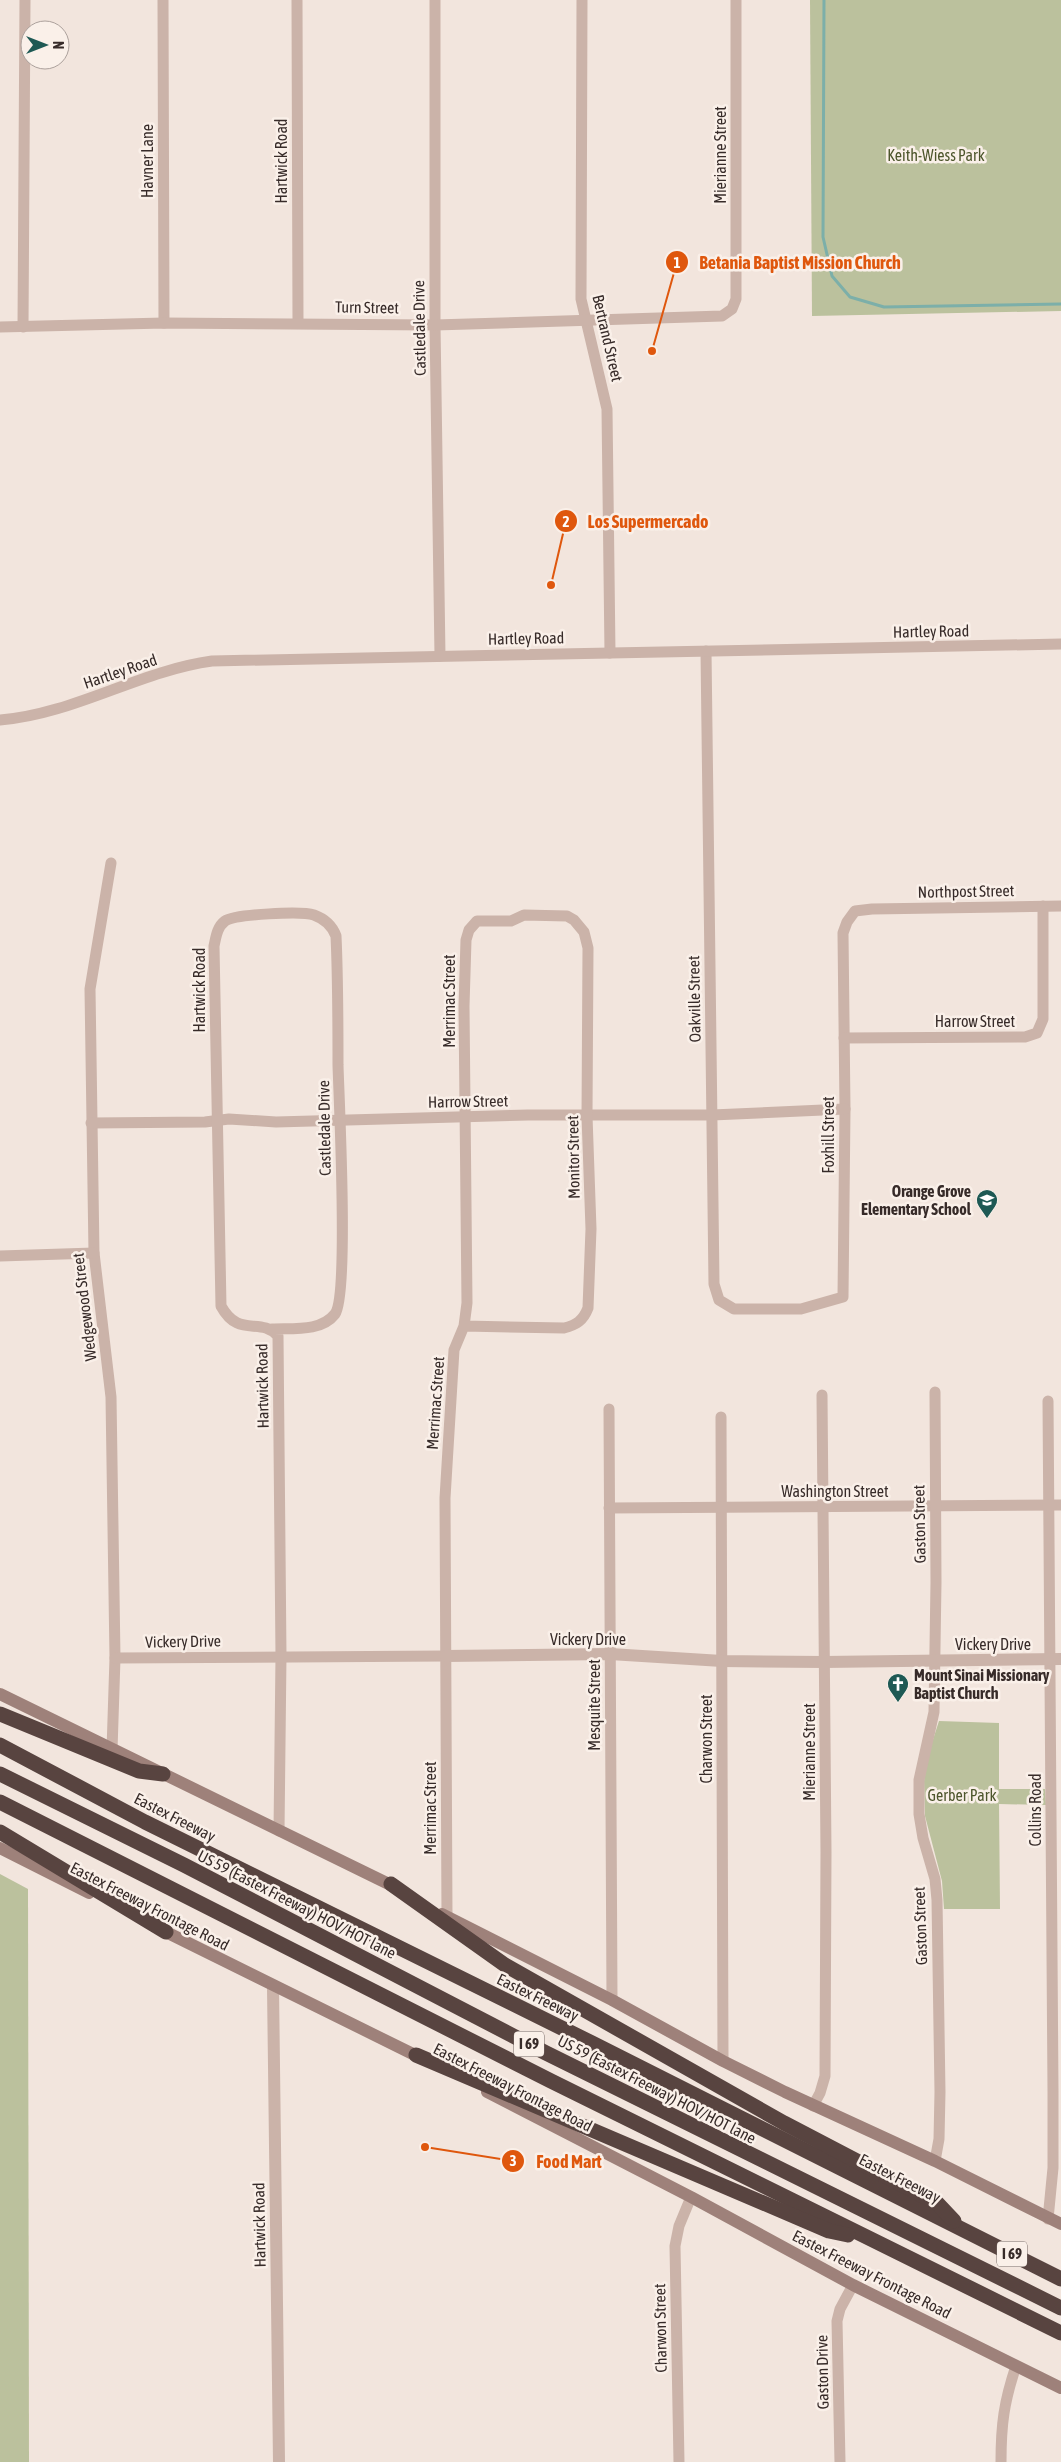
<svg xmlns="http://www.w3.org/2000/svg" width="1061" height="2462" viewBox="0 0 1061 2462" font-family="'Asap Condensed',sans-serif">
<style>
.green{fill:#bbc19d}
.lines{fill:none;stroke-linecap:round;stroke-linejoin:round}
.stream{stroke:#7cafa9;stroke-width:3}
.minor{stroke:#cbb3a9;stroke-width:11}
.tertiary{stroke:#cbb3a9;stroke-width:12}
.secondary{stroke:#9e817a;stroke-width:12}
.motorway{stroke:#584440;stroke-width:15}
.labels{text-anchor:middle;stroke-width:5;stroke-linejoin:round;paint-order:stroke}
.shield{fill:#faf0e9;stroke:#726663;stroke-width:1}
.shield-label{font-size:15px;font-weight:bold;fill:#372b29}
.street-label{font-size:16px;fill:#372b29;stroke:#faf0e9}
.park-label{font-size:16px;fill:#4d562c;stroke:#faf0e9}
.poi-label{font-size:16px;font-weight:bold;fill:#372b29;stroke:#faf0e9;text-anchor:end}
.leader{fill:none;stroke:#df570d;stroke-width:2}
.callout-dot{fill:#df570d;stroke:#faf0e9;stroke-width:2}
.mark-label{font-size:15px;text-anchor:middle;font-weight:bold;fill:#fff}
.callout-label{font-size:18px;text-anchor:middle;font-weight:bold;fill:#df570d;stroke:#faf0e9;stroke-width:5;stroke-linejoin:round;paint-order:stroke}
</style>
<rect width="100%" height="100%" fill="#f2e5dd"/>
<g class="green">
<polygon points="810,0 1061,0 1061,311 812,316"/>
<polygon points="939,1721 999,1723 999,1789 1045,1789 1046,1805 999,1804 1000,1909 944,1909 942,1881 925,1816 924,1781 927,1758"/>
<polygon points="0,1874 28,1889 29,2462 0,2462"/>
</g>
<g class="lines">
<polyline class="stream" points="824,0 823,237 832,276 850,297 884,307 1061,304"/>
<g class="minor">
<polyline points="163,0 164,323"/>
<polyline points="297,0 298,322"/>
<polyline points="435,0 435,325 440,656"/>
<polyline points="582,0 581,299 607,409 610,653"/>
<polyline points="0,327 164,323 435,325 722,316 732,309 736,299 736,0"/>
<polyline points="23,327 25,0"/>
<polyline points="706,651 714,1284 719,1300 734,1309 801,1309 843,1297 845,1109 843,933 847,922 855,911 872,909 1061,906"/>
<path d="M0,720c74,-6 139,-49 212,-59l849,-17"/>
<polyline points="111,863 90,989 94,1253 111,1397 115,1658 112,1750"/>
<polyline points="844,1038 1025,1037 1037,1033 1043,1019 1043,906"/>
<polyline points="91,1123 205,1122 229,1119 276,1122 528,1115 712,1115 845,1109"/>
<polyline points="0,1256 94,1253"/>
<path d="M272,1329c21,-1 49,3 63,-15 14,-19 4,-213 3,-249 0,-43 0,-86 -2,-129 -4,-11 -11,-17 -22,-21 -12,-4 -79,-1 -89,6 -8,6 -9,16 -11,25l7,360c18,33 39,10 57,30l3,320 -2,175"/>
<polyline points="1048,1401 1053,2091 1053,2168 1048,2219"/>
<polyline points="609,1409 612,2000"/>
<polyline points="721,1417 723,2061"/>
<polyline points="609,1508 1061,1505"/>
<polyline points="115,1658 446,1656"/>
<path d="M447,1917l-2,-419 9,-148 10,-24 3,-23 -3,-297 2,-66 3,-10 8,-9h34l13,-6 43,1 7,4 10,12 4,16 -1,168 4,113 -3,79c-5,13 -12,17 -24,20l-100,-2"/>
<polyline points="813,2106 820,2093 825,2076 826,1852 822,1395"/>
<polyline points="935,2161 939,2139 940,2092 937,1900 935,1879 923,1838 919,1814 919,1780 934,1712 936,1582 935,1392"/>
<polyline points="679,2462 675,2246 679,2226 691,2197"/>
<polyline points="840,2462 837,2321 840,2309 853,2285"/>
<path d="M1001,2462c0,-38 3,-60 15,-96"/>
</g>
<g class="tertiary">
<polyline points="446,1656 610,1654 722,1661 824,1662 1061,1659"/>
<polyline points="273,1987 279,2462"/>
</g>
<g class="secondary">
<polyline points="0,1694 399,1889"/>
<polyline points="0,1848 89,1893"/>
<polyline points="442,1914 612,2000 723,2061 785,2092 935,2161 1061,2224"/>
<polyline points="158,1928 423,2059"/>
<polyline points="487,2092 691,2197 853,2285 1061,2388"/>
</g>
<g class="motorway">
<polyline points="0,1714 139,1771 163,1774"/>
<polyline points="0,1745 145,1822 592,2043 1061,2279"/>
<polyline points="0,1774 184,1865 546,2053 1061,2308"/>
<polyline points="0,1802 551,2081 1061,2333"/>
<polyline points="0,1832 166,1932"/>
<polyline points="391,1884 505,1965 784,2123 937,2203 954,2221"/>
<polyline points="416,2055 829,2231 848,2235"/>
</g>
</g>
<defs>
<g id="school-pin" transform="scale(1.125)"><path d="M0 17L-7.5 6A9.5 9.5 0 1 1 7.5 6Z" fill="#1e5954" stroke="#faf0e9"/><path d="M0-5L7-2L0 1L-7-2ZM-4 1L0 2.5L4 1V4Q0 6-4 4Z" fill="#fff"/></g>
<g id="church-pin" transform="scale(1.125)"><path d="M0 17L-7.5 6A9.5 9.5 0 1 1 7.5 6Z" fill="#1e5954" stroke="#faf0e9"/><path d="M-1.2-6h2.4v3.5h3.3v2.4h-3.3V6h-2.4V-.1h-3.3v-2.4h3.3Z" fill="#fff"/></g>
</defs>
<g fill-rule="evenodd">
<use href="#school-pin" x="987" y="1200"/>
<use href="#church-pin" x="898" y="1684"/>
</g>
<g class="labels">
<g class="shield">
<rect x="514" y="2031.5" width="30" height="25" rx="4"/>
<rect x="997" y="2241.5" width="30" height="25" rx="4"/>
</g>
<g class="shield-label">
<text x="529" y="2049">I 69</text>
<text x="1012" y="2259">I 69</text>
</g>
<g class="street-label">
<text transform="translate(720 155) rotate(-90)" y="6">Mierianne Street</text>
<text transform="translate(147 161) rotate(-90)" y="6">Havner Lane</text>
<text transform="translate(281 161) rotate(-90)" y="6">Hartwick Road</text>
<text transform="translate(367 307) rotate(1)" y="6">Turn Street</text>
<text transform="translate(419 328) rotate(-91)" y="6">Castledale Drive</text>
<text transform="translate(608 338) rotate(77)" y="6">Bertrand Street</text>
<text transform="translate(931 631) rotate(-1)" y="6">Hartley Road</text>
<text transform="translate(526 638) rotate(-1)" y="6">Hartley Road</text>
<text transform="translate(120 671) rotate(-19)" y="6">Hartley Road</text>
<text transform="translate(966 891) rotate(-1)" y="6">Northpost Street</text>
<text transform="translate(199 990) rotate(-90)" y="6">Hartwick Road</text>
<text transform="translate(694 999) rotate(-91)" y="6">Oakville Street</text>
<text transform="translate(449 1001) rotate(-90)" y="6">Merrimac Street</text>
<text x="975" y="1027">Harrow Street</text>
<text transform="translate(468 1101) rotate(-1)" y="6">Harrow Street</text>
<text transform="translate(324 1128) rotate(-91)" y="6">Castledale Drive</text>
<text transform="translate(828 1135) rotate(-90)" y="6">Foxhill Street</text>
<text transform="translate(573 1157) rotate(-91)" y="6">Monitor Street</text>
<text transform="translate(84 1307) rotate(-97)" y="6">Wedgewood Street</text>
<text transform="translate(262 1386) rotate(-91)" y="6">Hartwick Road</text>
<text transform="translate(435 1403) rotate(-86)" y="6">Merrimac Street</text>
<text x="835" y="1497">Washington Street</text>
<text transform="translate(919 1524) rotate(-91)" y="6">Gaston Street</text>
<text x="588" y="1645">Vickery Drive</text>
<text transform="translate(183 1641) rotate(-1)" y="6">Vickery Drive</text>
<text x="993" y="1650">Vickery Drive</text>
<text transform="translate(594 1705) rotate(-90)" y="6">Mesquite Street</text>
<text transform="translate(706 1739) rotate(-90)" y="6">Charwon Street</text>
<text transform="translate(809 1752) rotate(-90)" y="6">Mierianne Street</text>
<text transform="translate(430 1808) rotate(-90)" y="6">Merrimac Street</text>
<text transform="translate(1035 1810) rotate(-90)" y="6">Collins Road</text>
<text transform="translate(175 1817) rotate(27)" y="6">Eastex Freeway</text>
<text transform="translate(297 1904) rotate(27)" y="6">US 59 (Eastex Freeway) HOV/HOT lane</text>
<text transform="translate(150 1906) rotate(27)" y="6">Eastex Freeway Frontage Road</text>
<text transform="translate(920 1926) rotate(-92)" y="6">Gaston Street</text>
<text transform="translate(538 1997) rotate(26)" y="6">Eastex Freeway</text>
<text transform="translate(513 2087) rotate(27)" y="6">Eastex Freeway Frontage Road</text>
<text transform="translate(657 2089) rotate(27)" y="6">US 59 (Eastex Freeway) HOV/HOT lane</text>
<text transform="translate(900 2178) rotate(27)" y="6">Eastex Freeway</text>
<text transform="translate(259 2225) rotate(-91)" y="6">Hartwick Road</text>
<text transform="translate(872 2274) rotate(27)" y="6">Eastex Freeway Frontage Road</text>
<text transform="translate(660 2328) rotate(-91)" y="6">Charwon Street</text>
<text transform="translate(822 2372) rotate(-91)" y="6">Gaston Drive</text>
</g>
<g class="park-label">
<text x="936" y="161">Keith-Wiess Park</text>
<text x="962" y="1801">Gerber Park</text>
</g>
<g class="poi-label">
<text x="971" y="1197">Orange Grove<tspan x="971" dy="18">Elementary School</tspan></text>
<text x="914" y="1681" text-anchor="start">Mount Sinai Missionary<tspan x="914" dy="18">Baptist Church</tspan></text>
</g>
</g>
<path class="leader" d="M652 351L677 262M551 585L566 521M425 2147L513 2161"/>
<g class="callout-dot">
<circle cx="652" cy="351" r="5"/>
<circle cx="551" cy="585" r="5"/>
<circle cx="425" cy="2147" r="5"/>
<circle cx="677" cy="262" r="12"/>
<circle cx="566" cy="521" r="12"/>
<circle cx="513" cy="2161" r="12"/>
</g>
<g class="mark-label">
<text x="677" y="268">1</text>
<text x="566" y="527">2</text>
<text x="513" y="2166">3</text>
</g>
<g class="callout-label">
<text x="800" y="269">Betania Baptist Mission Church</text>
<text x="648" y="528">Los Supermercado</text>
<text x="569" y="2168">Food Mart</text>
</g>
<g transform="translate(45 45) rotate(90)"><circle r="24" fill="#faf0e9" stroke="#aca19c"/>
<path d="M0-4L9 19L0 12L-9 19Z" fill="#1e5954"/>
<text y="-8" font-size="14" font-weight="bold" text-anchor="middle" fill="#372b29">N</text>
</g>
</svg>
